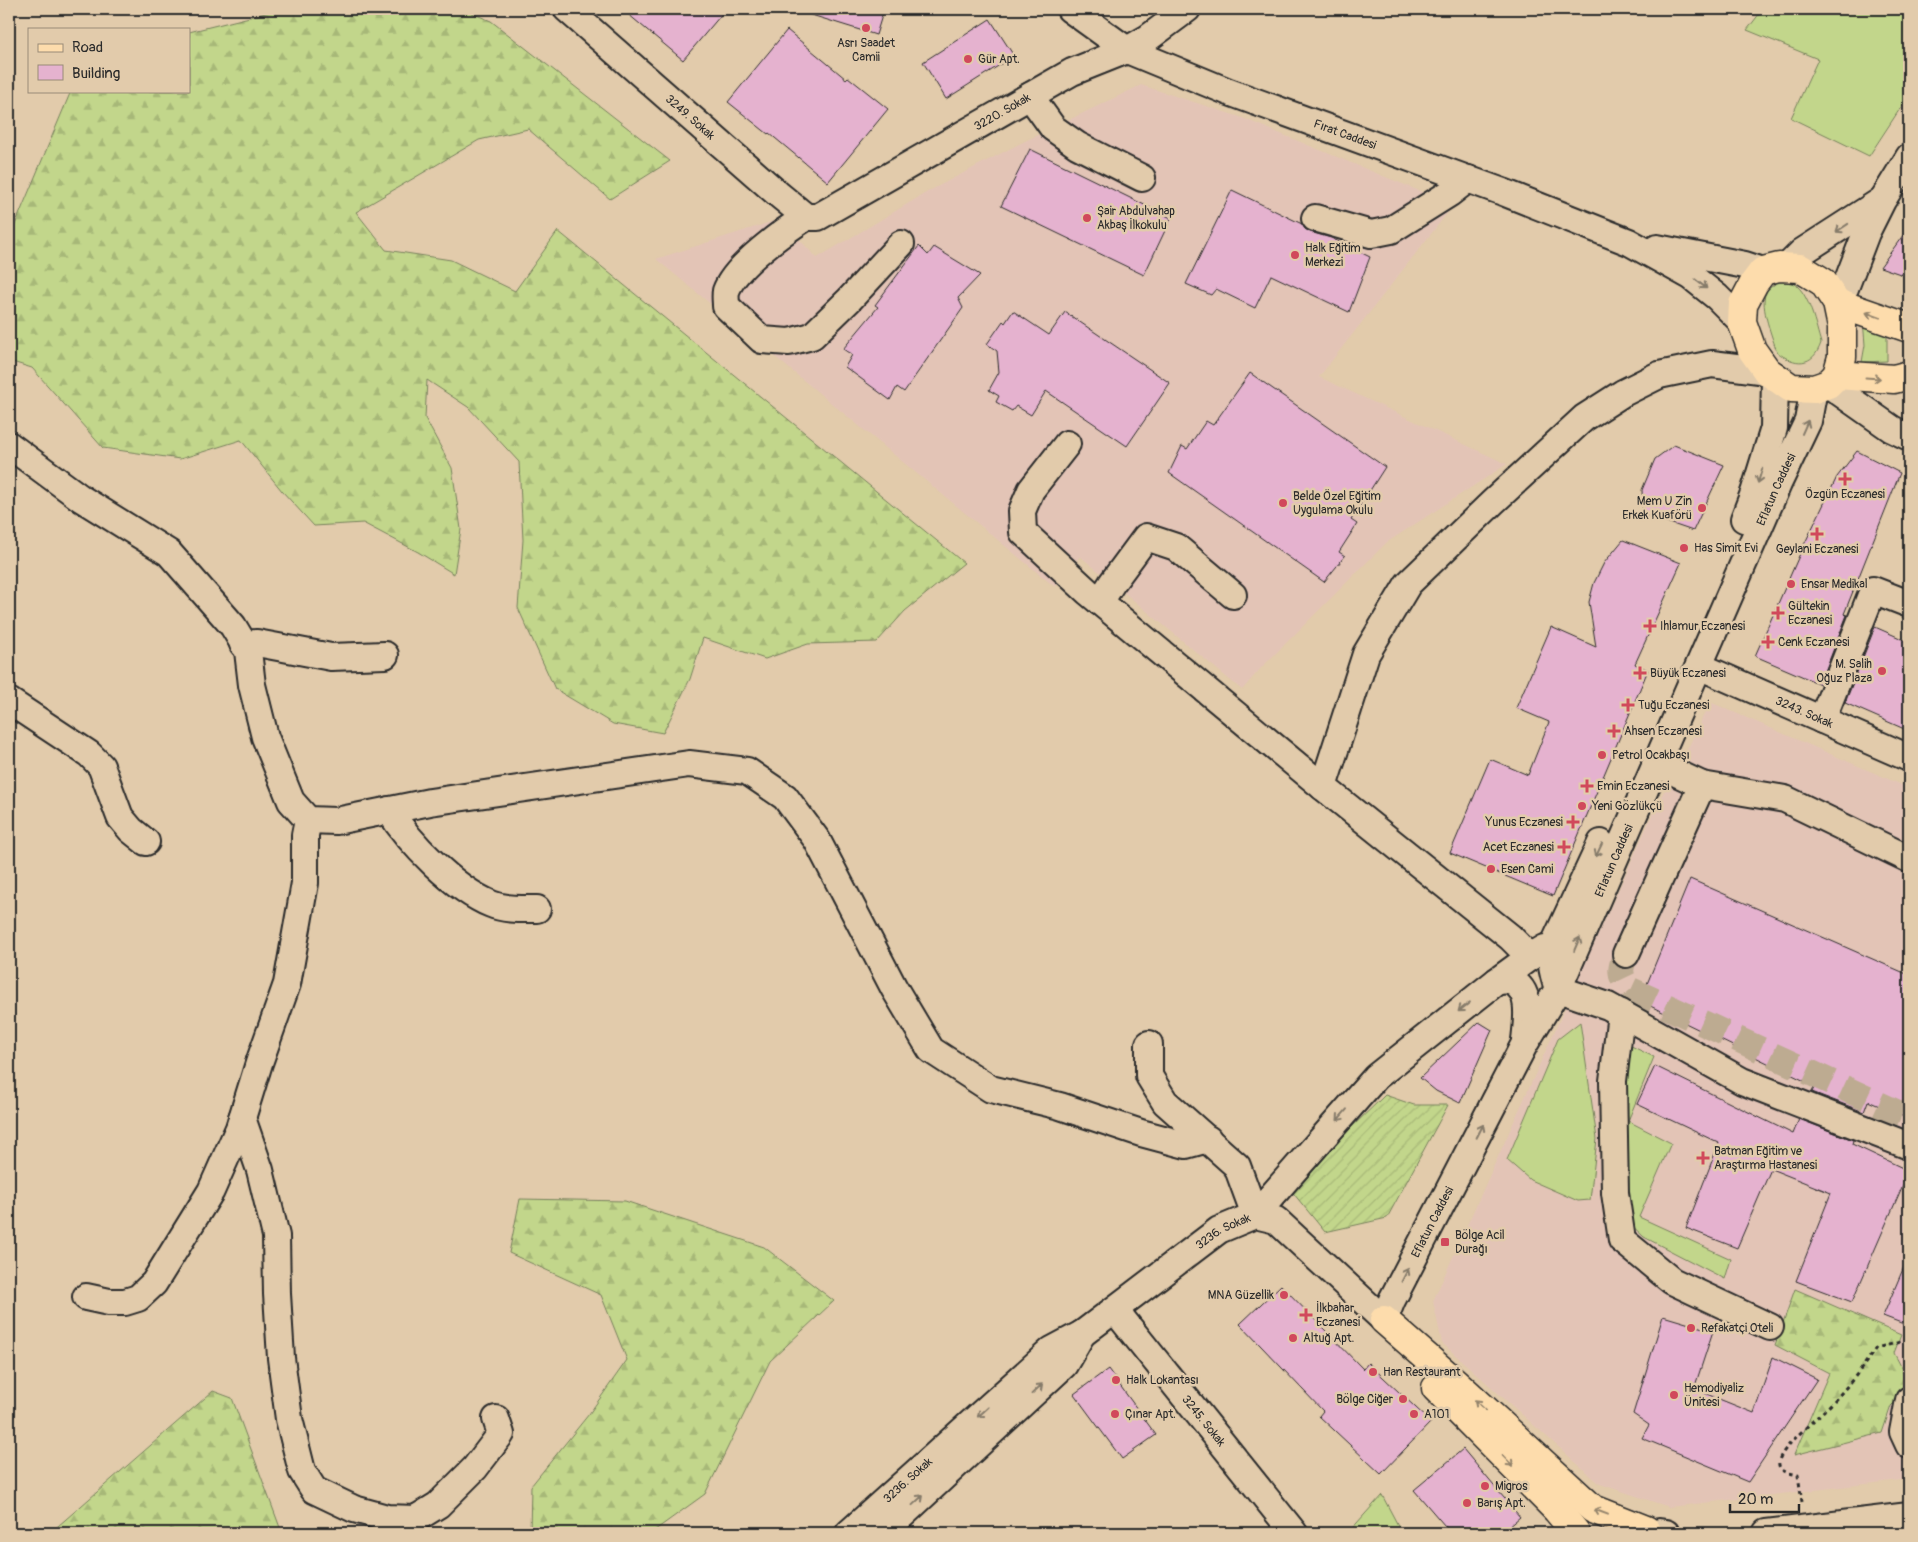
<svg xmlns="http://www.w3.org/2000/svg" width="1918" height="1542" viewBox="0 0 1918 1542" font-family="Pangolin,sans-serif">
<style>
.built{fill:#e3c4b6}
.grass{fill:#c2d68b;stroke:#76805b}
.forest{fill:url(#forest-firs);stroke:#76805b}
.garden{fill:url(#garden-furrows);stroke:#76805b}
.building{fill:#e5b2cf;stroke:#2b2b2b}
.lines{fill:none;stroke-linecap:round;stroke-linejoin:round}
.minor-tunnel{stroke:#bdab91;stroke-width:26;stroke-dasharray:26 13;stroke-linecap:butt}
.minor-casing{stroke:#2b2b2b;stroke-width:30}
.major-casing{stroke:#2b2b2b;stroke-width:31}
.path{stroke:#2b2b2b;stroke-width:3;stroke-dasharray:4 4;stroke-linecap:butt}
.minor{stroke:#e2cbab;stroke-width:26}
.major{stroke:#fddcac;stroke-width:28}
.oneway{stroke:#867b6b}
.oneway2{stroke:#94846c}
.poi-dot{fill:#d1495b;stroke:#e2cbab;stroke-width:2}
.labels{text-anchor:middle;stroke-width:5;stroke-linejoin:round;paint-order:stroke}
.poi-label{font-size:12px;fill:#2b2b2b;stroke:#e2cbab;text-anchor:start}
.street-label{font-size:12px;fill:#2b2b2b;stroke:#e2cbab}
</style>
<defs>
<pattern id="forest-firs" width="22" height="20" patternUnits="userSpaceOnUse" patternTransform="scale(1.25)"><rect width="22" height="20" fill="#c2d68b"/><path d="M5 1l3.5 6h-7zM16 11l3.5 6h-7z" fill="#a7b878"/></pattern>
<pattern id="garden-furrows" width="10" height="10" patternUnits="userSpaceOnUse" patternTransform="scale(1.25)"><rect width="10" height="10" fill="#c2d68b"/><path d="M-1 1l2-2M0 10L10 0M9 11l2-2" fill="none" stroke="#a7b878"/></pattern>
</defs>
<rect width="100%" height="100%" fill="#e2cbab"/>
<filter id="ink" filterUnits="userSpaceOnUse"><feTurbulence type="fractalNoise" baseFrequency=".02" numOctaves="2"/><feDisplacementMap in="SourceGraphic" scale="10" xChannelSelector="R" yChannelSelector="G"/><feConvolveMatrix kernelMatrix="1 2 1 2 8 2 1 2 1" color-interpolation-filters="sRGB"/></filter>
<g filter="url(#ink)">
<g class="built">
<polygon points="1141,85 1240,117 1439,199 1452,207 1319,377 1507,464 1386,543 1261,668 1242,690 1080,556 1055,587 656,259 780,219 817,258 929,191 1021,143"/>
<polygon points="1710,702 1909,788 1909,1479 1669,1507 1600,1484 1573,1460 1442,1343 1433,1301 1657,804 1688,748"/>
</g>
<g class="grass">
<polygon points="1763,9 1909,9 1909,95 1869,156 1791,118 1818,59 1747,30"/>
<path d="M1778,282c6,0 12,0 16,2 15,8 22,43 27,59 -8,24 -26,23 -44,9 -4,-13 -18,-47 -11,-59 2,-5 8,-8 12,-11z"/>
<polygon points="1863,319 1887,327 1887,361 1862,362 1865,345"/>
<polygon points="1580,1022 1597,1139 1590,1200 1578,1201 1530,1180 1507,1160 1558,1039"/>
<polygon points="1625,1043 1654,1057 1628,1121 1671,1143 1639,1217 1731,1259 1725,1279 1644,1237 1628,1222"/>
<polygon points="1382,1495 1402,1533 1348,1533"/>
</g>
<g class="forest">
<polygon points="282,9 462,9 491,21 670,161 610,199 528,129 479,140 356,212 386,250 451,260 515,291 558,231 964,563 905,611 877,642 808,644 765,659 703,638 690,679 663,733 613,724 555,689 518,608 523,540 519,462 468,407 427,380 425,418 452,468 461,529 454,574 418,552 363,523 314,526 282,491 241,440 180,459 103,448 32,368 9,361 9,239 71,91 189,91 189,32"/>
<polygon points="520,1199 625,1201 764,1247 834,1301 770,1361 705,1494 651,1533 530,1533 531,1486 589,1414 627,1360 601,1295 509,1253"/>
<polygon points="1795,1289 1901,1335 1894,1353 1902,1368 1907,1390 1891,1406 1882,1433 1794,1455 1829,1373 1775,1345"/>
<polygon points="213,1391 232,1398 282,1533 50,1533"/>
</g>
<polygon class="garden" points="1385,1095 1414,1105 1448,1105 1387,1218 1325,1232 1289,1188"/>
<g class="building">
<polygon points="622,9 726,9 683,60"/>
<polygon points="806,9 884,9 876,35 805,13"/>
<polygon points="990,19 1014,56 946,99 923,62"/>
<polygon points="787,30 846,79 848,77 888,109 828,182 769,133 768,134 728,102"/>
<polygon points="1030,149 1171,218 1144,275 1001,206"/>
<polygon points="1232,190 1302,224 1305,229 1310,232 1331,238 1370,257 1349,312 1271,275 1255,308 1216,289 1211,295 1186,284"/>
<polygon points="1909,227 1909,277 1880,267"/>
<polygon points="919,246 928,255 934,247 980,275 958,298 963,308 904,392 897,387 890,400 845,367 852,355 843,349 878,307 875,305"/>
<polygon points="1013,311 1049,335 1065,312 1170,383 1127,446 1046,391 1031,415 1016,406 1012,411 996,402 999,396 989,390 999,372 997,351 987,344 1003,321 1005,323"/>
<polygon points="1250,373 1385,467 1351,520 1357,524 1339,552 1345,556 1324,582 1169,473 1182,446 1187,449 1206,421 1213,425"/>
<polygon points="1674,445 1724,465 1693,531 1643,514 1642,490 1655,459"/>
<polygon points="1857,451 1900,473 1844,614 1847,615 1820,684 1755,656 1802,549 1837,477"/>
<polygon points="1623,540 1681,563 1635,664 1648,670 1553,896 1450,853 1490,759 1528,775 1549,722 1516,708 1551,627 1596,647 1589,602 1594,583 1604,563"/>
<polygon points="1875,627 1909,642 1909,731 1845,703"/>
<polygon points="1690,879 1909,975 1909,1119 1868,1101 1864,1112 1812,1092 1815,1086 1640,1001"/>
<polygon points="1479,1022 1492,1030 1460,1103 1436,1091 1420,1078"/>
<polygon points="1655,1066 1793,1134 1799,1119 1853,1140 1852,1144 1909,1171 1852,1302 1796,1281 1831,1193 1771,1169 1737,1248 1686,1228 1719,1143 1637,1104"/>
<polygon points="1909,1255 1909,1326 1883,1316"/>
<polygon points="1281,1285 1363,1369 1368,1363 1431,1422 1381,1474 1319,1416 1323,1411 1240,1324"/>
<polygon points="1663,1316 1713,1331 1694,1389 1754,1413 1773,1357 1817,1379 1748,1482 1642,1438 1649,1425 1633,1414"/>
<polygon points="1108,1369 1156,1435 1122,1459 1074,1394"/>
<polygon points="1463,1449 1520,1517 1501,1533 1451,1533 1414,1490"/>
</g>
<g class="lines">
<path class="minor-tunnel" d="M1626,954c-7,17 -7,22 5,36l278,128"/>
<g class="minor-casing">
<g id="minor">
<path id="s1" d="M567,9l211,185 28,23h12l254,-145 55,-22 21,-12 39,-29"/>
<path id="s2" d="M1070,9l57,41 102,42 274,100 126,50 63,35 25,20 25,25"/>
<polyline points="1030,96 1053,128 1077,145 1142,178"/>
<path d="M806,217c-22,14 -71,49 -80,74 -1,5 0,10 0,15l36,34 27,2 23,-6 37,-36 52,-56"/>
<polyline points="1315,218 1371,234 1391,230 1450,193 1468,179"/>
<polyline points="1657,248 1745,265 1763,271"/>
<polyline points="1787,267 1802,252 1881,201"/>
<polyline points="1833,297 1845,288 1866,233 1882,201 1909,157"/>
<polyline points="1828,384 1892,429 1909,437"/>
<polyline points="1067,444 1031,490 1022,511 1023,532 1088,592 1323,787 1510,937 1530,957"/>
<polyline points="9,445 82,499 169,553 233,626 248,651 252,685 265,737 291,801 308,820 336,821 430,802 689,764 747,771 785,797 817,840 894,988 931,1050 991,1089 1060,1106 1141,1133 1186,1145 1208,1139"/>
<polyline points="1744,519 1754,493 1774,428 1775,376"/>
<polyline points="1100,602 1112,583 1146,537 1176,547 1233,595"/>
<polyline points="243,644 257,643 331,657 385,655"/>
<path id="s3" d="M1699,666l210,92"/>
<polyline points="9,701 89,754 101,766 120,817 131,830 146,842"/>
<polyline points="1822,720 1873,590 1909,604"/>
<polyline points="1655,763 1702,785 1785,799 1909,859"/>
<polyline points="1323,787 1366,654 1408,584 1493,502 1584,418 1623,393 1659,375 1712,364 1767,371"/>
<path d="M389,810c20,33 66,79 102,94 14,6 30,5 46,5"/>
<polyline points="1626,954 1702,785"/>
<path d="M1497,981c4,0 9,-1 12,0 24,6 18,41 16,59"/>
<path d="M1558,989c-7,-21 -8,-26 -3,-47l46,-99"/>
<polyline points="1558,989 1608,1006 1742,1081 1909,1146"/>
<polyline points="1621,1013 1613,1081 1615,1193 1622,1240 1672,1281 1770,1327"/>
<polyline points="1149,1044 1149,1076 1165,1102 1237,1166 1255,1215"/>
<polyline points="242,1118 260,1170 276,1236 277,1294 281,1358 289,1419 302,1471 314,1490 354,1509 387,1518 415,1519 438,1505 475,1468 501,1434 496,1419"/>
<polyline points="1255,1215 1376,1077 1497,981 1530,957 1545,948"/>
<polyline points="86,1297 109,1302 125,1302 138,1298 154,1283 211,1191 239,1128 259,1063 287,984 305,883 305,835 308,820"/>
<path id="s4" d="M1115,1310l179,223"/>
<path id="s5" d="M1082,1334l137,-104 36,-15 21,5 108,100 8,-20 132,-255 34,-56 220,-505 30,-63 6,-32"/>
<polyline points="1909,1400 1903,1432 1909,1445"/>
<polyline points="1659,1532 1666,1533"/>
<path id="s6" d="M849,1533l203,-183 30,-16 -18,31 -181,168"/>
<polyline points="1766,1533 1909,1516"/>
</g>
</g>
<g class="major-casing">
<g id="major">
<polygon points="1779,267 1800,268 1823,282 1837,303 1842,327 1842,357 1837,375 1828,384 1814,389 1791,388 1767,371 1752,350 1742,322 1743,304 1754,283 1763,271"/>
<polyline points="1837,303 1909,328"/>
<polyline points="1837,375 1894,379 1909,375"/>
<polyline points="1384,1320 1455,1382 1593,1509 1646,1530"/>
<polyline points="1436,1388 1557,1510 1576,1533"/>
</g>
</g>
<path class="path" d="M1802,1502l-4,-27c-8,-2 -21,-3 -19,-14 2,-14 43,-47 54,-59 16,-17 30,-35 43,-54l33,-8"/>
<use href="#minor" class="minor"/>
<use href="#major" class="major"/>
</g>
<defs><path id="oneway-shaft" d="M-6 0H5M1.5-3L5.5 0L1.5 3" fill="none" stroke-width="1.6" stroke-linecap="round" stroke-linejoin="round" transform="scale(1.25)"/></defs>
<g class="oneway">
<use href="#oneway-shaft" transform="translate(1842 228) rotate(146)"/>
<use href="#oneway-shaft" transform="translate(1701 284) rotate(38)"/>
<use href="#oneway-shaft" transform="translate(1805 427) rotate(-66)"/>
<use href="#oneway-shaft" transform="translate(1760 476) rotate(107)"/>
<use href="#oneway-shaft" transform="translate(1599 850) rotate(115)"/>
<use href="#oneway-shaft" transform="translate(1577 944) rotate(-67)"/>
<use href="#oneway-shaft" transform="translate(1464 1007) rotate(142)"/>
<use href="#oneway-shaft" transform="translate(1342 1115) rotate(131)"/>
<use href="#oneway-shaft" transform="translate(1480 1131) rotate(-63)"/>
<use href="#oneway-shaft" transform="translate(1405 1275) rotate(-63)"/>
<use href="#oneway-shaft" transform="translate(1037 1389) rotate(-43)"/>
<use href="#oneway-shaft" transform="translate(983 1412) rotate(138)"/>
<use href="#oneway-shaft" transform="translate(918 1500) rotate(-43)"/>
</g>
<g class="oneway2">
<use href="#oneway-shaft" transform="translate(1873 315) rotate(-160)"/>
<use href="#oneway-shaft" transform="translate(1873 378) rotate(4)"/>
<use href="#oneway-shaft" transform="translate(1480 1405) rotate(-137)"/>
<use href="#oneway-shaft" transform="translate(1508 1461) rotate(45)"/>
<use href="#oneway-shaft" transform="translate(1601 1512) rotate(-159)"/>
</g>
</g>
<g class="poi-dot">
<circle cx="866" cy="28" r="5"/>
<circle cx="968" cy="59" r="5"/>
<circle cx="1087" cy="218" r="5"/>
<circle cx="1295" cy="255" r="5"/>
<path d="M1842.5 471.5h5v5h5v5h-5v5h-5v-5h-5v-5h5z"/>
<circle cx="1283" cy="503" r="5"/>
<circle cx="1702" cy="508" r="5"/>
<path d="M1814.5 526.5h5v5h5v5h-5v5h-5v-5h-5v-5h5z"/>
<circle cx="1684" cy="548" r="5"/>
<circle cx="1791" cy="584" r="5"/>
<path d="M1775.5 605.5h5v5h5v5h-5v5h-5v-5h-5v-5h5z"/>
<path d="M1647.5 618.5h5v5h5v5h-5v5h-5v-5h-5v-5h5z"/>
<path d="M1765.5 634.5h5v5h5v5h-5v5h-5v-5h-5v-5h5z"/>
<circle cx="1882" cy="671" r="5"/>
<path d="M1637.5 665.5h5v5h5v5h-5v5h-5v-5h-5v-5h5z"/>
<path d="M1625.5 697.5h5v5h5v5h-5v5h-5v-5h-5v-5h5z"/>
<path d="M1611.5 723.5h5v5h5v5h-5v5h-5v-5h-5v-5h5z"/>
<circle cx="1602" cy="755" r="5"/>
<path d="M1584.5 778.5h5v5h5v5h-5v5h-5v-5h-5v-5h5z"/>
<circle cx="1582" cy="806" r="5"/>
<path d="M1570.5 814.5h5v5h5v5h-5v5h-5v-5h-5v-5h5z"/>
<path d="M1561.5 839.5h5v5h5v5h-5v5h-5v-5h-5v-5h5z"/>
<circle cx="1491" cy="869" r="5"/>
<path d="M1700.5 1150.5h5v5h5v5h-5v5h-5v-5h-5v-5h5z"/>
<rect x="1440" y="1237" width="10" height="10" rx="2.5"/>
<circle cx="1284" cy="1295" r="5"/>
<path d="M1303.5 1307.5h5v5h5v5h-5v5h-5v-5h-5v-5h5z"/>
<circle cx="1691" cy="1328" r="5"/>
<circle cx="1293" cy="1338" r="5"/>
<circle cx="1373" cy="1372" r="5"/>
<circle cx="1116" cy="1380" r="5"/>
<circle cx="1674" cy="1395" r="5"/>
<circle cx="1403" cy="1399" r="5"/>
<circle cx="1115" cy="1414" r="5"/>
<circle cx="1414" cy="1414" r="5"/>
<circle cx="1485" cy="1486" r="5"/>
<circle cx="1467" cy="1503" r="5"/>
</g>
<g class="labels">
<g class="poi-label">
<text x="866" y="47" text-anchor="middle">Asrı Saadet<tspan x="866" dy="14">Camii</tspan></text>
<text x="978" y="63">Gür Apt.</text>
<text x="1097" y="215">Şair Abdulvahap<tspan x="1097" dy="14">Akbaş İlkokulu</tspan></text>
<text x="1305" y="252">Halk Eğitim<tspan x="1305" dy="14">Merkezi</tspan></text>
<text x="1845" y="498" text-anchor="middle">Özgün Eczanesi</text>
<text x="1293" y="500">Belde Özel Eğitim<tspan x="1293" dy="14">Uygulama Okulu</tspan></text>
<text x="1692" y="505" text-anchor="end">Mem U Zin<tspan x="1692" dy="14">Erkek Kuaförü</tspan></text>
<text x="1694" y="552">Has Simit Evi</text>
<text x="1817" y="553" text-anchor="middle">Geylani Eczanesi</text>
<text x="1801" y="588">Ensar Medikal</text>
<text x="1788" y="610">Gültekin<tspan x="1788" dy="14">Eczanesi</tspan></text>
<text x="1660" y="630">Ihlamur Eczanesi</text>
<text x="1778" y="646">Cenk Eczanesi</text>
<text x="1872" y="668" text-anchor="end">M. Salih<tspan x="1872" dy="14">Oğuz Plaza</tspan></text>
<text x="1650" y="677">Büyük Eczanesi</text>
<text x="1638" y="709">Tuğu Eczanesi</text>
<text x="1624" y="735">Ahsen Eczanesi</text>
<text x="1612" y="759">Petrol Ocakbaşı</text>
<text x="1597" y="790">Emin Eczanesi</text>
<text x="1592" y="810">Yeni Gözlükçü</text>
<text x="1563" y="826" text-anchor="end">Yunus Eczanesi</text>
<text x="1554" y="851" text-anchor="end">Acet Eczanesi</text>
<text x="1501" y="873">Esen Cami</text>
<text x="1714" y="1155">Batman Eğitim ve<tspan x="1714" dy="14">Araştırma Hastanesi</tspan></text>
<text x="1455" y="1239">Bölge Acil<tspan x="1455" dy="14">Durağı</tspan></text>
<text x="1274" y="1299" text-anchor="end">MNA Güzellik</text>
<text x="1316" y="1312">İlkbahar<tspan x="1316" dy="14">Eczanesi</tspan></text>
<text x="1701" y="1332">Refakatçi Oteli</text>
<text x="1303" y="1342">Altuğ Apt.</text>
<text x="1383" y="1376">Han Restaurant</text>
<text x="1126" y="1384">Halk Lokantası</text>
<text x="1684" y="1392">Hemodiyaliz<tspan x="1684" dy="14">Ünitesi</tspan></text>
<text x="1393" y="1403" text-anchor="end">Bölge Ciğer</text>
<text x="1125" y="1418">Çınar Apt.</text>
<text x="1424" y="1418">A101</text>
<text x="1495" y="1490">Migros</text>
<text x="1477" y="1507">Barış Apt.</text>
</g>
<g class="street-label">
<text dy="4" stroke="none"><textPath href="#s1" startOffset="541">3220. Sokak</textPath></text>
<text dy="4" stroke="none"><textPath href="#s1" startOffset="164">3249. Sokak</textPath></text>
<text dy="4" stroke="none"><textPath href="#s2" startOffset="304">Fırat Caddesi</textPath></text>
<text dy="4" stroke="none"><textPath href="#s5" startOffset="1299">Eflatun Caddesi</textPath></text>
<text dy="4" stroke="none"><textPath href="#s3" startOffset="115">3243. Sokak</textPath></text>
<text dy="4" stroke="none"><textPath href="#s5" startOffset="894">Eflatun Caddesi</textPath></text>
<text dy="4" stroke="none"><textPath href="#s5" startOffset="489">Eflatun Caddesi</textPath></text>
<text dy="4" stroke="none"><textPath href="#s5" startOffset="175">3236. Sokak</textPath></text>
<text dy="4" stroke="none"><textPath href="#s4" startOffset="142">3245. Sokak</textPath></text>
<text dy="4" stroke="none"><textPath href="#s6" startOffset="79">3236. Sokak</textPath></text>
</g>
</g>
<rect width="1918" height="1542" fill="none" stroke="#e2cbab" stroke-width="30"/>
<rect x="15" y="15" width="1888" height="1512" fill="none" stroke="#2b2b2b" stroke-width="2" filter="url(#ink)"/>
<rect x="28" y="28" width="162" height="65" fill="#e2cbab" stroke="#998b78"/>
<rect x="38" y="44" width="25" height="8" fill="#fddcac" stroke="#998b78"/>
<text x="72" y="52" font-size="15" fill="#2b2b2b">Road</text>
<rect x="38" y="65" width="25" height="15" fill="#e5b2cf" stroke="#998b78"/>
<text x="72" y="78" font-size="15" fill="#2b2b2b">Building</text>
<path d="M1730 1504v8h69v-8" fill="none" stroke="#2b2b2b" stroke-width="2.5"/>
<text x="1738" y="1504" font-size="15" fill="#2b2b2b" stroke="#e2cbab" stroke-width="4" paint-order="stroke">20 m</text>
</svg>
